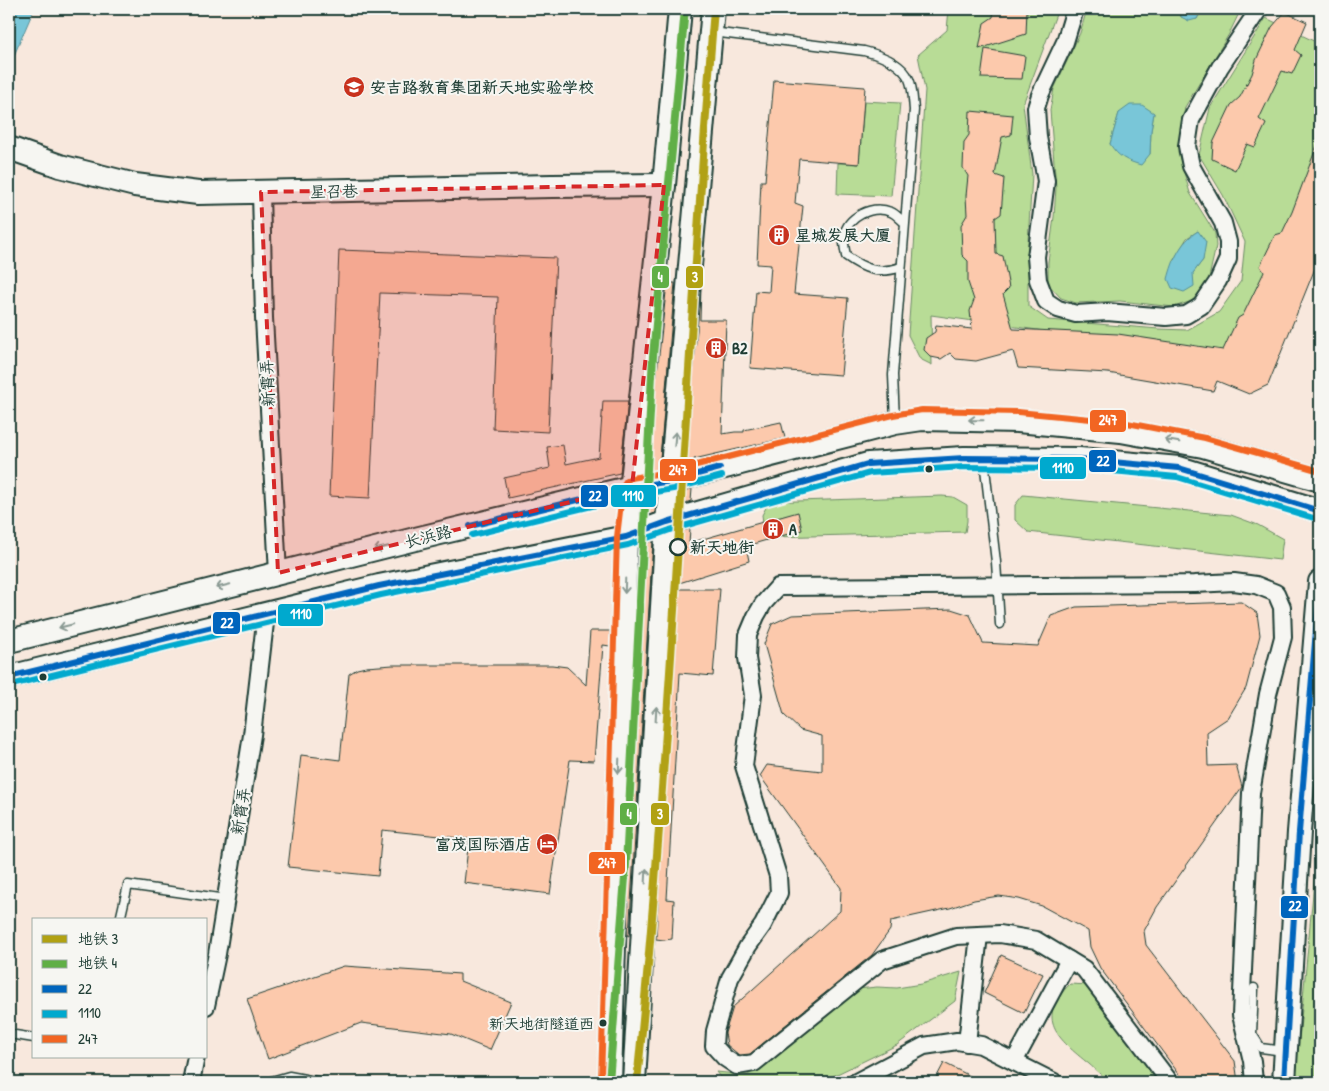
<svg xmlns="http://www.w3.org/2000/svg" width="1329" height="1091" viewBox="0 0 1329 1091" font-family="'Patrick Hand','LXGW WenKai TC',sans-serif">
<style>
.green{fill:#b8dc96;stroke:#6c8c65;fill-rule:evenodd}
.water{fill:#79c6d8;stroke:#558f96}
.building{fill:#fcc9ac;stroke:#1f3d34}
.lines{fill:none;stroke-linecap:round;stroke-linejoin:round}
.lane-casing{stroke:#1f3d34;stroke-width:11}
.street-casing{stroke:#1f3d34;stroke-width:20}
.secondary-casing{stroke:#1f3d34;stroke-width:26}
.lane{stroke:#f6f6f2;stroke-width:8}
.street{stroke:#f6f6f2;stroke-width:16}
.secondary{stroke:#f6f6f2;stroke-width:22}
.bus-1-casing{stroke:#f6f6f2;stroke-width:10}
.bus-2-casing{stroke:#f6f6f2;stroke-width:10}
.bus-3-casing{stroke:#f6f6f2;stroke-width:10}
.bus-1{stroke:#0065bd;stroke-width:6}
.bus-2{stroke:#00a9ce;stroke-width:6}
.bus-3{stroke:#f26522;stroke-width:6}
.metro-1-casing{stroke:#f6f6f2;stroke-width:11}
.metro-2-casing{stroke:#f6f6f2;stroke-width:11}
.metro-1{stroke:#b1a112;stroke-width:8}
.metro-2{stroke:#60af46;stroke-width:8}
.oneway{stroke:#8a9a93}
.marked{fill:#d62828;fill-opacity:0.2;stroke:#d62828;stroke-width:4;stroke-dasharray:10 6;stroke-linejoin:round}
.bus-dot{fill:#1f3d34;stroke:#f6f6f2;stroke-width:2}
.stop-dot{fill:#f6f6f2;stroke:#1f3d34;stroke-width:2.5}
.labels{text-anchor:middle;stroke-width:4;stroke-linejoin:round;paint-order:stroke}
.bus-label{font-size:15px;fill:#1f3d34;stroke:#f6f6f2;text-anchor:end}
.poi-label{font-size:16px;font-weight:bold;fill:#1f3d34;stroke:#f6f6f2;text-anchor:start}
.street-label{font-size:16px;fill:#1f3d34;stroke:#f6f6f2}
.stop-label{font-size:16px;font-weight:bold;fill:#1f3d34;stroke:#f6f6f2;text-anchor:start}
.line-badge{stroke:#f6f6f2;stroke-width:2}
.badge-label{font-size:14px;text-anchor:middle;font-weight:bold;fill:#fff}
</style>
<rect width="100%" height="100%" fill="#f8e8dd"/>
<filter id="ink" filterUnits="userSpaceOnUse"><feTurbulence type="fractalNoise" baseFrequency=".02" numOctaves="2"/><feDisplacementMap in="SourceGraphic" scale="10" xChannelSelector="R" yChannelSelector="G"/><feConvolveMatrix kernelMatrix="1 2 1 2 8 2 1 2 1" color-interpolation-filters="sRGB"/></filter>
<g filter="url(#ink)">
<g class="green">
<polygon points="949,9 1058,9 1023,104 1032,174 1028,242 1028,306 1048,320 1159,329 1187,330 1219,312 1241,281 1245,242 1223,195 1199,155 1210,108 1266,18 1320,44 1320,151 1236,358 931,315 932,365 920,359 908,335 925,90 918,55 947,30"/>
<path d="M1087,9h93l1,8 16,2 5,-10h39l-12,25 -44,73 -7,45 12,41 25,40 1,13 -8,36 -16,19 -18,6 -54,-6 -44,2 -15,-5 -13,-14v-22l6,-45 2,-29 -6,-78 4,-21 26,-56zM1119,113h35l-3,18 -1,23 -40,-10zM1198,231l5,29 -10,13 -20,-12 14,-23z"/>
<polygon points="864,101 900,103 891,196 837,194 838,163 859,164"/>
<polygon points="1023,495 1231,515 1258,525 1283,539 1280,560 1028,532 1015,520 1015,505"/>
<polygon points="942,496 953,497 967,505 967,521 965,532 772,537 764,529 762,515 769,502"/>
<polygon points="1320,820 1320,1082 1295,1082"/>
<polygon points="961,972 955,1001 897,1045 833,1076 813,1082 724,1082 716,1072 748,1075 772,1059 810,1026 857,989 877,987 897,988 921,984"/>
<path d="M1070,984l19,1 75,97c-12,0 -40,3 -51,0 -8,-2 -18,-13 -24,-18 -31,-25 -55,-45 -19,-80z"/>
</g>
<g class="water">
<polygon points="9,9 34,9 9,67"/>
<polygon points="1180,9 1202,9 1197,19 1189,21 1181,17"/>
<path d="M1130,105h12l12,8 -3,18 -1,23 -9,11c-14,-4 -23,-8 -31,-21l9,-31z"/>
<path d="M1198,231l8,11 -3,18 -10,13 1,13 -10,6 -12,-4 -4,-9c5,-19 12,-37 30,-48z"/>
</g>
<g class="building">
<polygon points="994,9 1027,9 1026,34 979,49 984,23 993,17"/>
<polygon points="1285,12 1307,22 1295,50 1301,55 1292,74 1282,71 1259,119 1266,124 1255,147 1247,144 1235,170 1212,159 1213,143 1231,105 1240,97 1252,74 1256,60 1272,27"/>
<polygon points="985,49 1025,56 1022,79 981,78"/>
<polygon points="774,80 865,87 859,164 799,159 795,203 803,206 794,294 848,298 841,375 750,368 756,291 769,292 771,265 757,264 761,181 765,181"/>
<polygon points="970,111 1013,115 1011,135 1002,137 995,175 1004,178 1001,214 995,218 996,254 1003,256 1009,288 1003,294 1013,329 1118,334 1223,350 1238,318 1243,315 1264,272 1260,266 1275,235 1282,233 1292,212 1319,140 1320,140 1320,256 1268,385 1249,394 1217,381 1213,391 1108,373 1018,368 1013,351 976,361 956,359 950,353 941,359 931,357 924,350 926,338 935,332 936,325 972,329 970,311 974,300 968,282 968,261 962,255 961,225 967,215 966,196 968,176 963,168 964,142 969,135"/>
<polygon points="339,250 556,258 548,432 493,429 498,297 380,293 370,498 329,496"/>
<polygon points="667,283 675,283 659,470 646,472"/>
<polygon points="701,286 700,320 726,320 722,434 735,432 744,432 744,430 781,422 785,438 694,459 694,462 685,464"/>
<polygon points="603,401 628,401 620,473 508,498 504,478 550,468 547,447 563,445 566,464 599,457"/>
<polygon points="692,489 691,501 682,504 683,491"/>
<polygon points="656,497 655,513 641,517 643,499"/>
<polygon points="798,512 802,530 746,546 749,561 676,584 680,532 690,529 689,543"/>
<polygon points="653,541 629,936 627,935 639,546"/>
<polygon points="676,589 720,589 713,676 680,673 667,899 674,900 672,939 664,940 656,939"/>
<polygon points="1241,602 1257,613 1260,635 1246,688 1228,718 1207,732 1208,766 1236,765 1242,787 1157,907 1144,931 1146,945 1235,1061 1238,1082 1185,1082 1100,968 1090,947 1088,931 1042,906 1019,899 999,896 974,900 950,908 891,921 890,930 872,955 750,1054 739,1055 727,1045 725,1033 733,1007 840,911 841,888 760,776 767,765 822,771 822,736 800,730 784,715 764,644 772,624 792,615 951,609 970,615 983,643 1038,646 1051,616 1076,607"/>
<polygon points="590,631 610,631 610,646 603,645 594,761 570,760 550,894 464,883 469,839 382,830 378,876 288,867 301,755 340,760 349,674 357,669 366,667 393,665 552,665 567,667 586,685"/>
<polygon points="1001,955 1043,974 1024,1013 984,993"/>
<polygon points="344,966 460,974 460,981 511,1002 490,1050 451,1034 361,1023 268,1059 247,999"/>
<polygon points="944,1063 982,1082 934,1082"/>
</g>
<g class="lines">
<g class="lane-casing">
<g id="lane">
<path d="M712,32l152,19c16,4 37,11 45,28 4,9 4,22 5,31l-21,265 2,46"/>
<path d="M901,267c-22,8 -37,2 -55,-11 -1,-6 -3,-14 -2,-20 3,-19 28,-32 47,-24 5,2 9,7 13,10"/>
<polyline points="984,460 996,562 1000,624"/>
<polyline points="120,920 128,885 226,899"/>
<polyline points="1254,988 1252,1034 1261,1048 1284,1051"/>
<polyline points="9,1034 34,1038"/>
<polyline points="268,1082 289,1076 321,1082"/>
</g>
</g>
<g class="street-casing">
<g id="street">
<polyline points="1075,9 1065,42 1040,95 1036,108 1038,137 1046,181 1036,257 1038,280 1046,301 1058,309 1076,314 1107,312 1166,317 1186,315 1201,306 1218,281 1228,259 1228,242 1223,223 1191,166 1187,146 1191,120 1220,67 1259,9"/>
<polyline points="261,192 264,318 278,573"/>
<polyline points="206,1006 217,954 252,735 266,614"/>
<polyline points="967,1043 979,935"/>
<polyline points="1014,1062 1069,960"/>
<polyline points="191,1082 196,1057"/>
<polyline points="856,1082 924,1046 957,1041 981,1045 1054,1082"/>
<polyline points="1170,1082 1084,969 1036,940 1000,934 956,936 882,960 754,1063 737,1066 725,1058 714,1046 715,1031 730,978 748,946 763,925 779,893 778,876 744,766 753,695 747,658 748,635 756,616 763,604 778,587 1195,584 1234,582 1256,585 1276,593 1282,607 1283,637 1268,694 1251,793 1241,1015 1252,1061 1254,1082"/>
</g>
</g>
<g class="secondary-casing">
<g id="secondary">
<polyline points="9,148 60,166 135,185 198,193 552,186 664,185"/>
<polyline points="9,641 411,540 632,487 671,481 895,423 922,419 1018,421 1121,431 1203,446 1320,480"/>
<polyline points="9,677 379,586 626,537 667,522 868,464 964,458 1079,459 1179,468 1320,511"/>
<polyline points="610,1082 626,537 664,185 680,9"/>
<polyline points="634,1082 667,522 713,9"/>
<polyline points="1284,1082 1299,832 1320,582"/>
</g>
</g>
<use href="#lane" class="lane"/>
<use href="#street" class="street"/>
<use href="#secondary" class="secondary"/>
<g class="bus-1-casing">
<g id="bus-1">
<polyline points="470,526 632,487 671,481 720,468"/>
<polyline points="9,677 379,586 626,537 667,522 868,464 964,458 1079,459 1179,468 1320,511"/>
<polyline points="1284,1082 1299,832 1320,582"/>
</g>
</g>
<g class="bus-2-casing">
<g id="bus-2">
<polyline points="472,535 634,496 673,489 722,476"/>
<polyline points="11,685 381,595 628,545 670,530 870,473 964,467 1079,468 1177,477 1317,519"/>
</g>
</g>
<g class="bus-3-casing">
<polyline id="bus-3" points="601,1082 617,537 623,486 626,481 631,478 669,472 893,415 922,410 1018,412 1122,422 1205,438 1320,471"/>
</g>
<use href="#bus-1" class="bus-1"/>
<use href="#bus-2" class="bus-2"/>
<use href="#bus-3" class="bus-3"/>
<g class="metro-1-casing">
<path id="metro-1" d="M637,1082c36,-357 48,-716 77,-1073"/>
</g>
<g class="metro-2-casing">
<polyline id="metro-2" points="609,1082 626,865 653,356 685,9"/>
</g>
<use href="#metro-1" class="metro-1"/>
<use href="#metro-2" class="metro-2"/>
</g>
<defs><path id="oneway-shaft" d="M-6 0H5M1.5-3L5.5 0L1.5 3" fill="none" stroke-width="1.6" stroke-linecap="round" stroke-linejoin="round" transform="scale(1.25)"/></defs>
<g class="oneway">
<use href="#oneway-shaft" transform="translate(976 420) rotate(-179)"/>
<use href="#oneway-shaft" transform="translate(675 439) rotate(-85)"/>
<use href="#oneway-shaft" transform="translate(1172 441) rotate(-170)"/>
<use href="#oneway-shaft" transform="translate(381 548) rotate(166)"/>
<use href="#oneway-shaft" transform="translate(223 586) rotate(166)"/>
<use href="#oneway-shaft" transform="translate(625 586) rotate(92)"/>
<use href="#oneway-shaft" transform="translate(66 626) rotate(166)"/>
<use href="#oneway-shaft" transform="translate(656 714) rotate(-87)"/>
<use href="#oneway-shaft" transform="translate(619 766) rotate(92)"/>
<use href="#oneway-shaft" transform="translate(646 876) rotate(-87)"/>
</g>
</g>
<path class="marked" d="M664,185l-32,302 -354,86 -17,-381z"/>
<defs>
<g id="school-disc" transform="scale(1.125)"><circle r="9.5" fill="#c8321e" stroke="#f6f6f2"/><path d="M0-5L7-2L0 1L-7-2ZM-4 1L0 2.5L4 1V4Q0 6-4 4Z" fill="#fff"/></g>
<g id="building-disc" transform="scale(1.125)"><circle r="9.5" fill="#c8321e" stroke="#f6f6f2"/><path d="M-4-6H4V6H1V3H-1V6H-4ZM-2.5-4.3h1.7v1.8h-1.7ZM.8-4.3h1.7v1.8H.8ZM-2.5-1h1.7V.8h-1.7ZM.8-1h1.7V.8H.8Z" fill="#fff"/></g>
<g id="hotel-disc" transform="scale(1.125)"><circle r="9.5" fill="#c8321e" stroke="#f6f6f2"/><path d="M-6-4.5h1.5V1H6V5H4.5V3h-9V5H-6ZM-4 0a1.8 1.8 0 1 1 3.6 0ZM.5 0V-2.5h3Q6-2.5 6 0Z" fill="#fff"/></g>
</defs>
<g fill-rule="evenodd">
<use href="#school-disc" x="354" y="87"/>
<use href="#building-disc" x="779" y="235"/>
<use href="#building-disc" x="716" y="348"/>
<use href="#building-disc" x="773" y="529"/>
<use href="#hotel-disc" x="547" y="844"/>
</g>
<g class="bus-dot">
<circle cx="929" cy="469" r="4.5"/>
<circle cx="43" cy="677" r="4.5"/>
<circle cx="603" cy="1023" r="4.5"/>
</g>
<circle class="stop-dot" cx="678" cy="547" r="8"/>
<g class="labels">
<g class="bus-label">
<text x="594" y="1029">新天地街隧道西</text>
</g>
<g class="poi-label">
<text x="370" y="93">安吉路教育集团新天地实验学校</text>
<text x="795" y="241">星城发展大厦</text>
<text x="732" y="354">B2</text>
<text x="789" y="535">A</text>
<text x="531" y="850" text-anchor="end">富茂国际酒店</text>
</g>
<g class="street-label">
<text transform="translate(334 191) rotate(-1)" y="6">星召巷</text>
<text transform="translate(267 383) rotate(-93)" y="6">新霄弄</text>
<text transform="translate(428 536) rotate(-14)" y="6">长浜路</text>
<text transform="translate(240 811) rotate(-81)" y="6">新霄弄</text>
</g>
<g class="stop-label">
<text x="690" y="553">新天地街</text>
</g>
</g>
<g class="line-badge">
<rect x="651" y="265" width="19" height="24" rx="5" fill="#60af46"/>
<rect x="685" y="265" width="19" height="24" rx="5" fill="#b1a112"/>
<rect x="1089" y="409" width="38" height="24" rx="5" fill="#f26522"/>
<rect x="1088" y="449" width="29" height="24" rx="5" fill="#0065bd"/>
<rect x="1039" y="456" width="48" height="24" rx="5" fill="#00a9ce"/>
<rect x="659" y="458" width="38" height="24" rx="5" fill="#f26522"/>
<rect x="580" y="484" width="29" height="24" rx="5" fill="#0065bd"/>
<rect x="610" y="484" width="47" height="24" rx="5" fill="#00a9ce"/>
<rect x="277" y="603" width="47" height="24" rx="5" fill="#00a9ce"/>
<rect x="212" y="611" width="29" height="24" rx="5" fill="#0065bd"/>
<rect x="619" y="802" width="19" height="24" rx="5" fill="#60af46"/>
<rect x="650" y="802" width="20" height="24" rx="5" fill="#b1a112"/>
<rect x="588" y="851" width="38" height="24" rx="5" fill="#f26522"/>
<rect x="1280" y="895" width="29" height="24" rx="5" fill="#0065bd"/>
</g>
<g class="badge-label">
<text x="660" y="282">4</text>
<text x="695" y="282">3</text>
<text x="1108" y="425">247</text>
<text x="1103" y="466">22</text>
<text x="1063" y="473">1110</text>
<text x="678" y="475">247</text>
<text x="595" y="501">22</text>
<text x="633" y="501">1110</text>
<text x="301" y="619">1110</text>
<text x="227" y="628">22</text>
<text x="629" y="819">4</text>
<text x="660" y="819">3</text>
<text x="607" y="868">247</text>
<text x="1295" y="911">22</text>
</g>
<rect width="1329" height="1091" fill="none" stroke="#f6f6f2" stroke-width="30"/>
<rect x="15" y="15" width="1299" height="1061" fill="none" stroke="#1f3d34" stroke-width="2" filter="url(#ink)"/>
<rect x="32" y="918" width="175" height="140" fill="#f6f6f2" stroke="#a0aca6"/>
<rect x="42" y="935" width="25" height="8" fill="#b1a112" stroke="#a0aca6"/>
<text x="78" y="944" font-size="15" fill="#1f3d34">地铁 3</text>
<rect x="42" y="960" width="25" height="8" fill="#60af46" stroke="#a0aca6"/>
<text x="78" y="968" font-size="15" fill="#1f3d34">地铁 4</text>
<rect x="42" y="985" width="25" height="8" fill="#0065bd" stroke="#a0aca6"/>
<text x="78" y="994" font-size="15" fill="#1f3d34">22</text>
<rect x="42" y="1010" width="25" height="8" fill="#00a9ce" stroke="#a0aca6"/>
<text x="78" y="1018" font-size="15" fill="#1f3d34">1110</text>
<rect x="42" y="1035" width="25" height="8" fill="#f26522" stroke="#a0aca6"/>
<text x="78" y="1044" font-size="15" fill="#1f3d34">247</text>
</svg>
